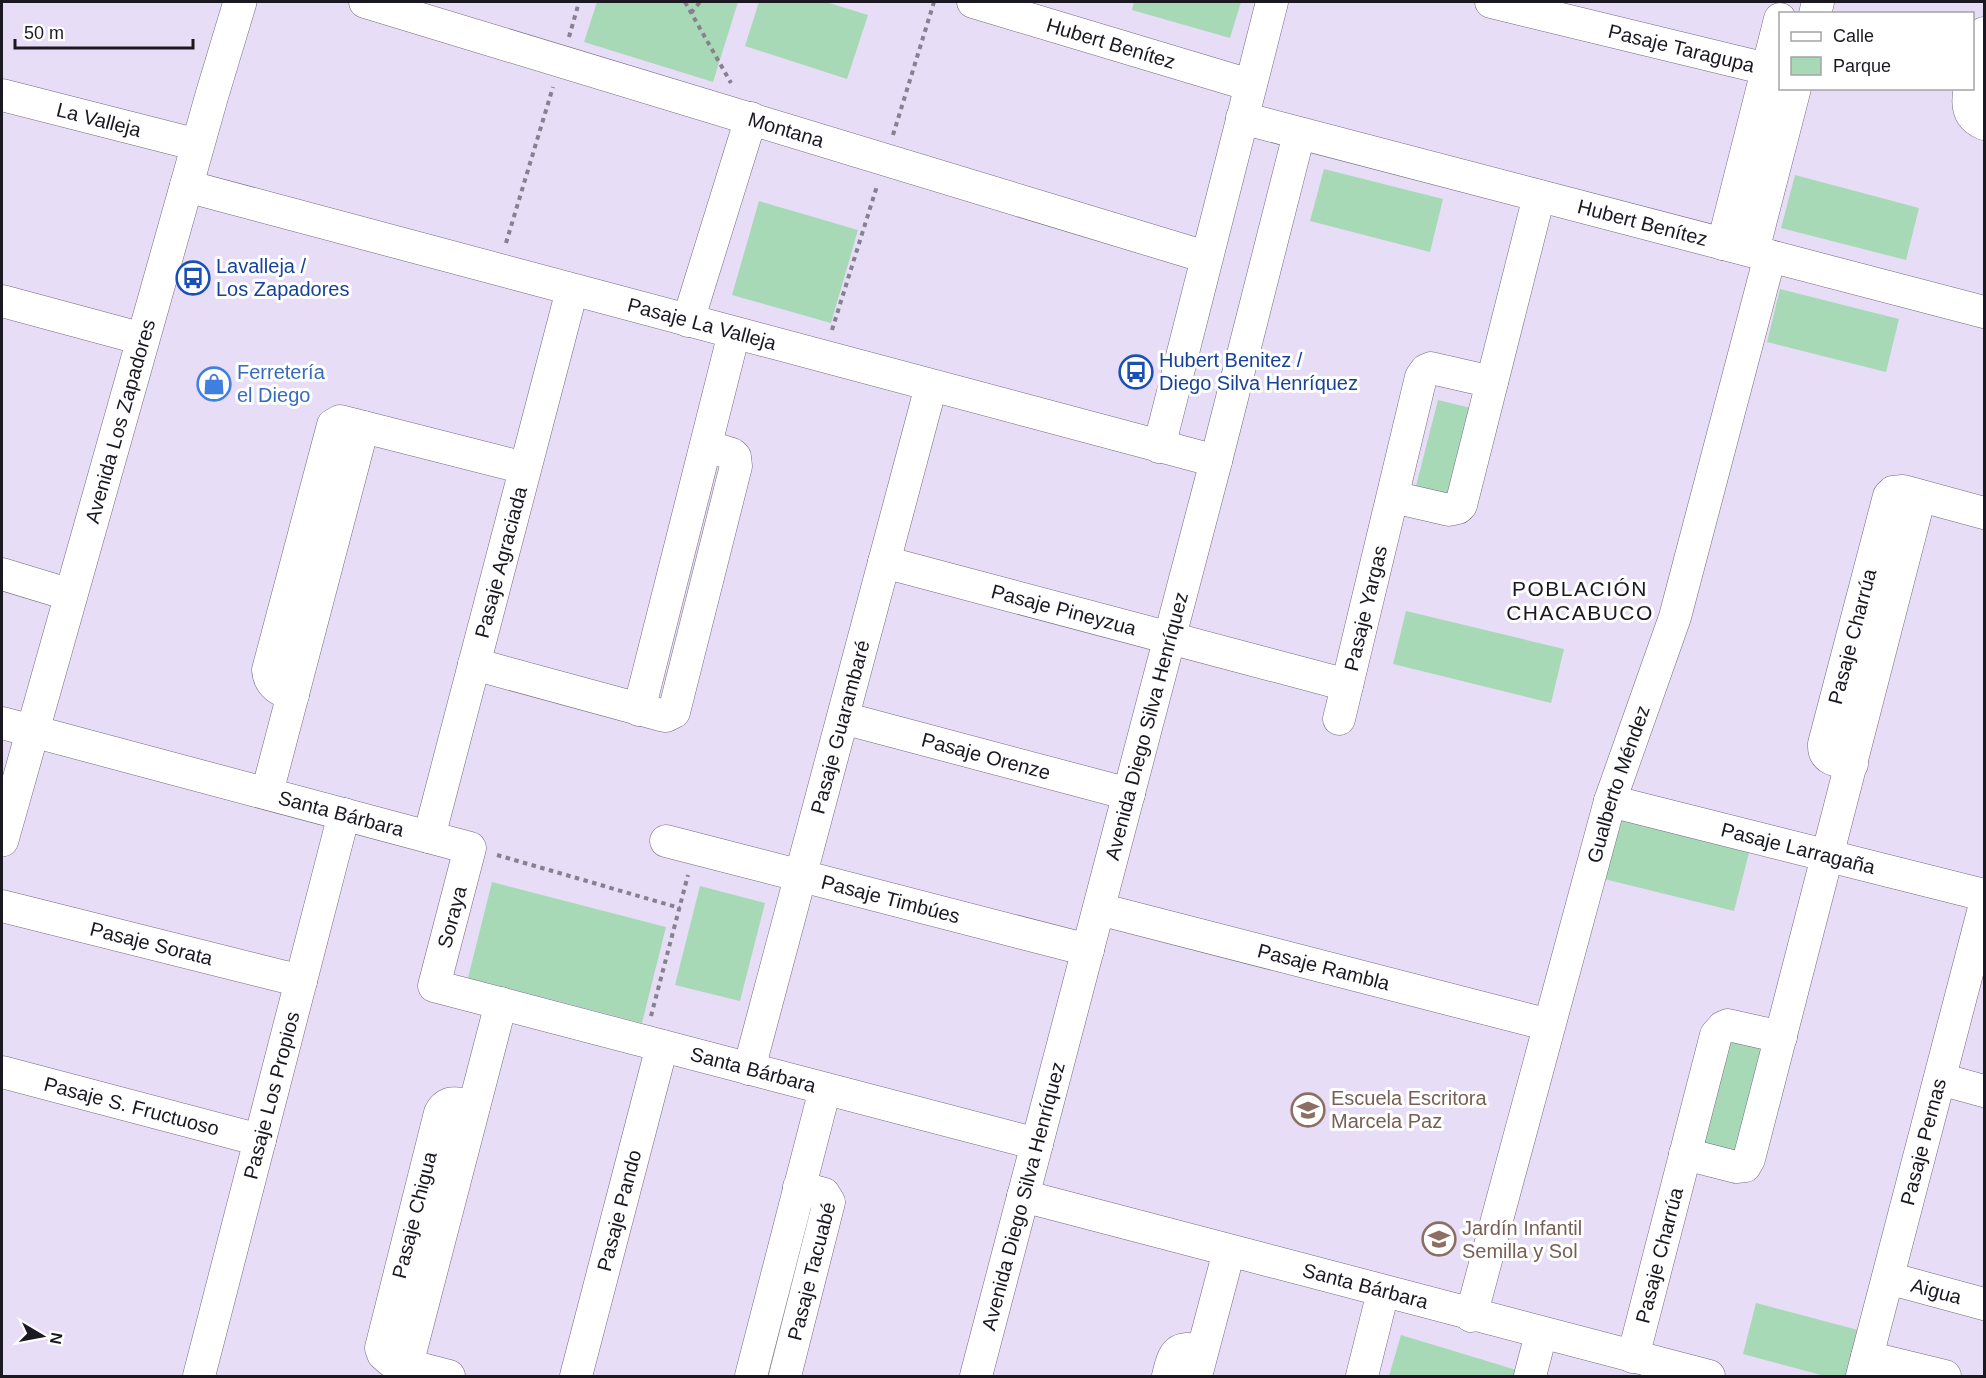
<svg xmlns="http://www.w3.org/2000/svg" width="1986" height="1378" viewBox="0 0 1986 1378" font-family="Arial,sans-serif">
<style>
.green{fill:#a8d9b7}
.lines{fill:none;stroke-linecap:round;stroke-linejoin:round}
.minor-casing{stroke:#72697f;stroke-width:33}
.major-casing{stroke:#72697f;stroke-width:34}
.path{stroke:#878091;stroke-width:4;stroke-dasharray:4.5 4.5;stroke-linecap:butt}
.minor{stroke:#fff;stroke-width:32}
.major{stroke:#fff;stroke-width:33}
.labels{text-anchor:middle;stroke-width:6;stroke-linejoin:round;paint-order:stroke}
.street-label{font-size:20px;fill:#1c1821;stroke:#fff}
.transit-label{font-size:20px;fill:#164399;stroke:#fff;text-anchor:start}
.shop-label{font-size:20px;fill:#366cbe;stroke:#fff;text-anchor:start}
.education-label{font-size:20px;fill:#785e54;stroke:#fff;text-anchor:start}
.neighbourhood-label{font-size:21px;letter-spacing:1.5px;fill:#1c1821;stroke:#fff}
</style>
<rect width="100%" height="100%" fill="#e7ddf6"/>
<g class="green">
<polygon points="597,2 738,2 713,82 584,42"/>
<polygon points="759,2 826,2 868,15 847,79 745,46"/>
<polygon points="1134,2 1241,2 1230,38 1132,10"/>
<polygon points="1324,169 1443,199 1430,252 1310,221"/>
<polygon points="1795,175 1919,208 1906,260 1781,228"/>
<polygon points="759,201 858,230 831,323 732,295"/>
<polygon points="1780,289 1899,319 1886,372 1767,342"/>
<polygon points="1438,400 1475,409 1452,499 1415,490"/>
<polygon points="1406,611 1564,649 1551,703 1393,664"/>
<polygon points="1615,816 1750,849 1734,911 1600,878"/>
<polygon points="492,882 666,927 642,1023 468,978"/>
<polygon points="700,886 765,903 740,1001 675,985"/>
<polygon points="1721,1040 1763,1042 1742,1156 1697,1147"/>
<polygon points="1756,1303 1858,1330 1846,1376 1825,1376 1743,1354"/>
<polygon points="1401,1335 1523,1372 1522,1376 1389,1376"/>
</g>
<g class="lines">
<g class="minor-casing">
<g id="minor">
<path id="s1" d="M365,2l841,255"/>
<path id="s2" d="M973,2l277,83"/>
<path id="s3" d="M1491,2l276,67"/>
<polyline points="1815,14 1818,2"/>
<polyline points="1972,79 1984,33"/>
<path d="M1970,88c-4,17 -2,29 14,36"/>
<path id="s4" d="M2,95l196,50"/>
<path id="s5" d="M1242,118l742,194"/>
<path id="s6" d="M186,186l1030,275"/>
<polyline points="1723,244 1780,19"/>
<polyline points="1753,251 1795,88"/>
<polyline points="2,301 143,339"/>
<polyline points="688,321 751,118"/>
<polyline points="1159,447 1272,2"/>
<polyline points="1393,497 1449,510 1458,508 1461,505 1539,196"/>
<path id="s7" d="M884,562l463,123"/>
<polyline points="2,574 71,595"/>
<polyline points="474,664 661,715 666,716 674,712 736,466 735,457 732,454 706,446"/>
<path d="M293,695c-13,-4 -24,-10 -25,-25l65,-245 7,-4 185,47"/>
<polyline points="639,710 734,333"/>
<path id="s8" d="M843,718l286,76"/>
<path id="s9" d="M1339,719l82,-342 5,-7 5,-2 61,14"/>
<path id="s10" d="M2,723l468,125 -36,138 603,158"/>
<path id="s11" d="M1852,764c-14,-3 -29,-3 -28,-20l65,-248 4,-4 10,-1 81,22"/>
<polyline points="267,793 363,427"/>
<path id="s12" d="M1610,801l374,94"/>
<path id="s13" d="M429,837l143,-547"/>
<path id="s14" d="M666,841l422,109"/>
<path id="s15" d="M2,906l299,75"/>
<path id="s16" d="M1099,909l450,116"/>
<path id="s17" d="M749,1069l182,-683"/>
<path id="s18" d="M2,1072l258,68"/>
<polyline points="1940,1079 1984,1091"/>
<polyline points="1685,1154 1736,1167 1745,1166 1749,1159 1920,496"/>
<path id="s19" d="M1023,1196l686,180"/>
<path id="s20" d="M1888,1278l96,26"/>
<path id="s21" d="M1471,1316l139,-515 65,-184 95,-361"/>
<path id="s22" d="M1633,1357l83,-322 7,-8 5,-2 53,12"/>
<polyline points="1867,1357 1945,1376"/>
<polyline points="407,1365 501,1003"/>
<path id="s23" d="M199,1376l145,-562"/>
<path id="s24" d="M449,1376l-58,-15 -8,-7 -2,-6 59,-235c8,-15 21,-9 34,-7"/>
<path id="s25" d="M576,1376l86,-330"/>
<polyline points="751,1376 825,1089"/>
<path id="s26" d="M785,1376l44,-174 -5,-8 -25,-7"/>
<path id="s27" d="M976,1376l240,-915 83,-327"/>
<path d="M1168,1376c6,-24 8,-31 34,-25"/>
<polyline points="1196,1376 1229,1251"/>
<polyline points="1362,1376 1383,1292"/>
<polyline points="1530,1376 1541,1334"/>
<path id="s28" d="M1862,1376l122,-468"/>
</g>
</g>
<g class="major-casing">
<g id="major">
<path id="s29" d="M2,840l210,-745 28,-93"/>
</g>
</g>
<g class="path">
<polyline points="685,2 731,83"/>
<polyline points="691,13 700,2"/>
<polyline points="569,37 579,2"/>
<polyline points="893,135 934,2"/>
<polyline points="506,243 553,87"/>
<polyline points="832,330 877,186"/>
<polyline points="497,855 680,908"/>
<polyline points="651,1016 688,875"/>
</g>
<use href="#minor" class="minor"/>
<use href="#major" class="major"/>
</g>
<defs>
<g id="bus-ring" transform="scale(1.725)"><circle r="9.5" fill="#fff" stroke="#1a4fb4" stroke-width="1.5"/><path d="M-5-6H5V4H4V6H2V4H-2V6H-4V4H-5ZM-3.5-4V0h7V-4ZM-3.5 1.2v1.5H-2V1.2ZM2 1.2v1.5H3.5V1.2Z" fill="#1a4fb4"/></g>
<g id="shop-ring" transform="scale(1.725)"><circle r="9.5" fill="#fff" stroke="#3f7fe0" stroke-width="1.5"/><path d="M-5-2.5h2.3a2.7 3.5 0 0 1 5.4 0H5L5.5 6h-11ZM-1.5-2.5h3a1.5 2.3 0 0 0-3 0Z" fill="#3f7fe0"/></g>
<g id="school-ring" transform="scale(1.725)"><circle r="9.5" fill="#fff" stroke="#8d6e63" stroke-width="1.5"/><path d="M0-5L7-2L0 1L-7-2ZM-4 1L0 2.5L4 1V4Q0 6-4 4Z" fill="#8d6e63"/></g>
</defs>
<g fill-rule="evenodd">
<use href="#bus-ring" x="193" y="278"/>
<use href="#bus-ring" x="1136" y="372"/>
<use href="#shop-ring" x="214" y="384"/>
<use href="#school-ring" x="1308" y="1110"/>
<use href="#school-ring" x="1439" y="1239"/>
</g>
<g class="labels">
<g class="street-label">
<text dy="7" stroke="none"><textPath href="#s2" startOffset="144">Hubert Benítez</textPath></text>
<text dy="7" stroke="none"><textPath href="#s3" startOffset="196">Pasaje Taragupa</textPath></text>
<text dy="7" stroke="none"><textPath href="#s4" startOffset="100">La Valleja</textPath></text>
<text dy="7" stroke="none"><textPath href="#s1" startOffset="440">Montana</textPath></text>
<text dy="7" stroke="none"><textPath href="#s5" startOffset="414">Hubert Benítez</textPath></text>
<text dy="7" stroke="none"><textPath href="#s6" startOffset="534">Pasaje La Valleja</textPath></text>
<text dy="7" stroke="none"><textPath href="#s29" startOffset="435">Avenida Los Zapadores</textPath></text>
<text dy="7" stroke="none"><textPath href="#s13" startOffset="284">Pasaje Agraciada</textPath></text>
<text dy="7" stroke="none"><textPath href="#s9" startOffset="114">Pasaje Yargas</textPath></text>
<text dy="7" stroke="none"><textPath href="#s7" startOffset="186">Pasaje Pineyzua</textPath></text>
<text dy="7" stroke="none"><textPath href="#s11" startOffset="150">Pasaje Charrúa</textPath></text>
<text dy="7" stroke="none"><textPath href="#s17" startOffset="354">Pasaje Guarambaré</textPath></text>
<text dy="7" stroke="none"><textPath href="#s27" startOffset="672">Avenida Diego Silva Henríquez</textPath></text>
<text dy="7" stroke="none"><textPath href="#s8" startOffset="148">Pasaje Orenze</textPath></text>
<text dy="7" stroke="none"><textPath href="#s21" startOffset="552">Gualberto Méndez</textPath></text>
<text dy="7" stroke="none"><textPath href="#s10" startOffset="351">Santa Bárbara</textPath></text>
<text dy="7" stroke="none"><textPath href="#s12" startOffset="194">Pasaje Larragaña</textPath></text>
<text dy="7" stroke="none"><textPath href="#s14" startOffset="232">Pasaje Timbúes</textPath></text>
<text transform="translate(452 917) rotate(-75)" y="7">Soraya</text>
<text dy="7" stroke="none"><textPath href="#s15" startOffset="154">Pasaje Sorata</textPath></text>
<text dy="7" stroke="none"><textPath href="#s16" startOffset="232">Pasaje Rambla</textPath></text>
<text dy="7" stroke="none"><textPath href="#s10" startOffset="957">Santa Bárbara</textPath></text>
<text dy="7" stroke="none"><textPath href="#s23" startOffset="290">Pasaje Los Propios</textPath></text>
<text dy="7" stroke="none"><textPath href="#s18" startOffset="134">Pasaje S. Fructuoso</textPath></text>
<text dy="7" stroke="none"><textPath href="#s28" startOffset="242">Pasaje Pernas</textPath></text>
<text dy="7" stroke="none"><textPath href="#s27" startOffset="186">Avenida Diego Silva Henríquez</textPath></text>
<text dy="7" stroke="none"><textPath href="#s25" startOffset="171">Pasaje Pando</textPath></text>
<text dy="7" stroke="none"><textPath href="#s24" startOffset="214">Pasaje Chigua</textPath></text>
<text dy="7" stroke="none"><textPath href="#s22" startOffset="105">Pasaje Charrúa</textPath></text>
<text dy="7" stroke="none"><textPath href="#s26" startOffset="108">Pasaje Tacuabé</textPath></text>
<text dy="7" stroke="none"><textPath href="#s19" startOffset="354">Santa Bárbara</textPath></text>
<text dy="7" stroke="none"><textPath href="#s20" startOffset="50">Aigua</textPath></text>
</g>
<g class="transit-label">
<text x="216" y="273">Lavalleja /<tspan x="216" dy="23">Los Zapadores</tspan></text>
<text x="1159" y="367">Hubert Benitez /<tspan x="1159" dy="23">Diego Silva Henríquez</tspan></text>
</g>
<g class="shop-label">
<text x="237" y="379">Ferretería<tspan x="237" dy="23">el Diego</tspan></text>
</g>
<g class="education-label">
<text x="1331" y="1105">Escuela Escritora<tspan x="1331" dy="23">Marcela Paz</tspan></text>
<text x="1462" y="1235">Jardín Infantil<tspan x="1462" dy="23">Semilla y Sol</tspan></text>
</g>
<g class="neighbourhood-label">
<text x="1580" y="596">POBLACIÓN<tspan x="1580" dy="24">CHACABUCO</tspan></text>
</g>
</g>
<rect width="1986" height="1378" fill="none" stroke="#1c1821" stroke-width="6"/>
<rect x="1779" y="12" width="195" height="78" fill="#ffffff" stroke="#a4a3a6" stroke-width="1.5"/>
<rect x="1791" y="32" width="30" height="9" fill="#ffffff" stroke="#a4a3a6" stroke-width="1.5"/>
<text x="1833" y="42" font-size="18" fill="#1c1821">Calle</text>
<rect x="1791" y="57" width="30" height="18" fill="#a8d9b7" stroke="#a4a3a6" stroke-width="1.5"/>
<text x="1833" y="72" font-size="18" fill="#1c1821">Parque</text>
<g transform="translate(42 1336) rotate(100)" stroke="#ffffff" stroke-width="4.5" paint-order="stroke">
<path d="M0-4.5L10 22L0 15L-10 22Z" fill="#1c1821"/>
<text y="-9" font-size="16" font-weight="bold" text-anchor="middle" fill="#1c1821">N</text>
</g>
<path d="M15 39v9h178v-9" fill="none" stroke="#1c1821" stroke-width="3"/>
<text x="24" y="39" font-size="18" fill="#1c1821" stroke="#ffffff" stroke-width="4.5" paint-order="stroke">50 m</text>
</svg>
